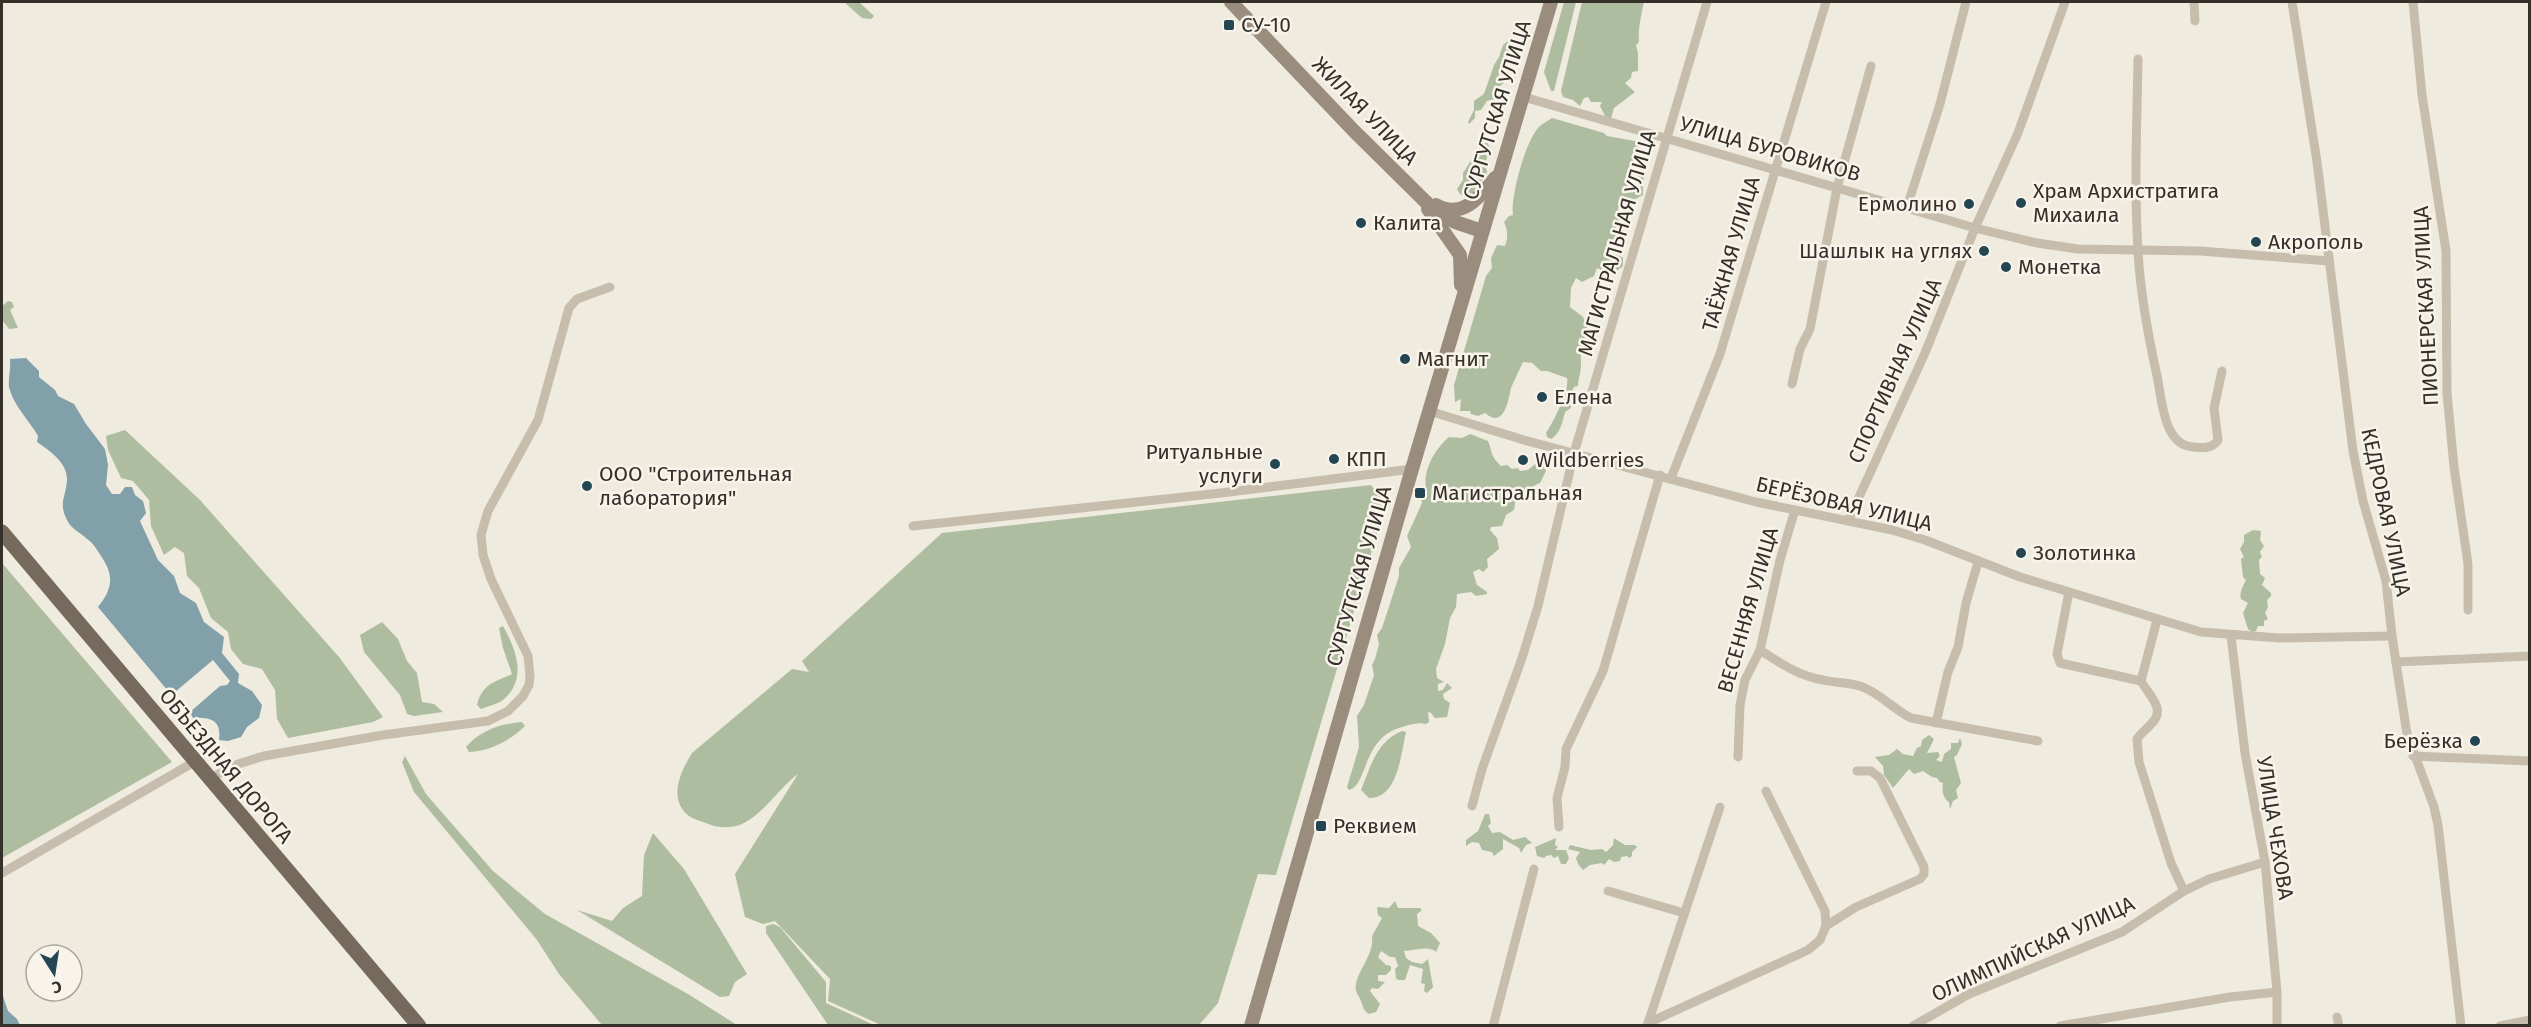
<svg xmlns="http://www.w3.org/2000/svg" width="2531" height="1027" viewBox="0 0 2531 1027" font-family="'Fira Sans',sans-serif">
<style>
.green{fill:#aebda0}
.water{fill:#81a0a9}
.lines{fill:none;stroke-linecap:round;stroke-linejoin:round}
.street{stroke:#c7bdac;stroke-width:9}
.secondary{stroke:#9a8d7d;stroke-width:14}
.primary{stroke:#766a5d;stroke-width:15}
.poi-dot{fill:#244652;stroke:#f8f4eb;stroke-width:2}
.labels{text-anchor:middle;stroke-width:5;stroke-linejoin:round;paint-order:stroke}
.poi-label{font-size:21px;fill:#35302a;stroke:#f8f4eb;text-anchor:start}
.street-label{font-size:21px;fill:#35302a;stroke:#f8f4eb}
</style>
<rect width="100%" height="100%" fill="#f0ebdf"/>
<g class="green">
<polygon points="844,2 859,2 874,16 871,19 862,18"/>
<polygon points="1564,2 1576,2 1554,91 1551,91 1544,72"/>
<path d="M1582,2h62c-3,13 -6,27 -5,40l-3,3 2,8v18l-6,1 -1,6 -6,5 10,9 -21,16 -3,10h-5l-6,-12 2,-4h-11l-3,-5 -4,1 -4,8 -7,-6 -10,-3 -2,-6z"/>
<polygon points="1508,41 1512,43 1512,50 1507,58 1508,63 1498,76 1504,83 1497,88 1494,99 1487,101 1481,110 1475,111 1475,118 1469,124 1468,122 1474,110 1474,101 1484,94 1494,65 1499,57 1503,45"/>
<path d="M1552,118l52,15 3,3 28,5 6,11 -3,21 8,-1 1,2 -4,6v15l-25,13 1,16 -4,5 2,8 -3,9 4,9 5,3v8l-11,9h-10l-2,-6 -3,-1 -3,8 -12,6 -6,-4 -5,10 -1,19 13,10 6,15c-10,14 -8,18 -8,34 0,6 -3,13 -3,20l-4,1 -5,11 2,10 -6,4c-2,9 -5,22 -14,27l-4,-2 -1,-4c7,-10 24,-44 21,-55l-20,-7h-6l-9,-8 -9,-1c-2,4 -11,24 -12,26 -3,14 -7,41 -26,25l-7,3 -7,-2 -1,-3h-10l1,-12 -6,3 -1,-17 32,-109 6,-8 -1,-10 6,-13 8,1c3,-8 3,-16 -1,-24l5,-6 4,-1c-3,-17 13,-77 27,-89 3,-3 8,-5 12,-8z"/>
<polygon points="1487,142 1491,150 1484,164 1487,171 1486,177 1479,183 1481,187 1468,198 1460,194 1457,189 1463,180 1463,173 1482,144"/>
<polygon points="8,301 12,302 14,307 10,310 18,328 9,329 2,320 2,306"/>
<polygon points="125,430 200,500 339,657 383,717 373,722 288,738 277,719 275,690 262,669 243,664 231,649 228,632 211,618 199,588 187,576 184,553 175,547 164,555 151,526 149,500 133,481 121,478 108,450 106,436"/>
<path d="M1470,434l18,7c5,13 2,14 13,25l6,-1 5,4 6,-1 2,3 8,-1 13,-11 5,12 -6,12c-11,4 -15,14 -25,20l-1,7 -8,5 -4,11 -11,1 -1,3 7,8 2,11 -12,10 1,8 -5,5 -4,-3 -6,3 4,13 10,7v2l-11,2 -5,-4 -14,2 -1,13 -6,11 -5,26 -9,25 1,9 7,4 -6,2v7l5,-1 4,-7 5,5 -9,6 1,5 6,4 -3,14 -12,1 -4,-5 -3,-1 1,10 -3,2c-10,-2 -17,1 -27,4 -37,12 -31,57 -50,62l-2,-3 12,-40 -2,-31 7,-11 10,-30 -2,-10 3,-6 4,-15 -2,-9 5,-7 17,-52v-8l12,-21 -4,-11 15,-33 -1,-4 6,-7c-6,-19 7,-42 22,-55l13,1z"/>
<path d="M1371,485l15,18 -110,372 -18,-1 -40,129 -19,22h-318l-53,-24 2,-22 -55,-58 -12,3 -18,-7 -10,-43 63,-100c-19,14 -34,40 -56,50 -11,5 -26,4 -36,-1 -5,-2 -13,-4 -17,-7 -22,-17 -8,-45 3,-63l100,-84 17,3 -7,-11 140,-128z"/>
<path d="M2253,530l8,1 -1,9 4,6 -4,6 2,5 -3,3 1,14 5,4 -3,7 9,8v3l-4,4 1,7 -3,6 3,6 -4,2v5h-6l-2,5 -4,1 -4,-3 -5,-16 5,-10 -7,-4c-2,-6 2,-13 5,-19l-3,-3 -2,-18 3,-2 -4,-8 4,-7v-7z"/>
<polygon points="2,563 172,762 2,858"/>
<polygon points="382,622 398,639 407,661 417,673 422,702 434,704 443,712 414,716 407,714 400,695 364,652 360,635"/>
<path d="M503,626c13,23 25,53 0,74 -5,4 -15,6 -22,9l-4,-4c5,-21 17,-23 35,-31l-9,-26 -4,-20z"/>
<path d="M522,722l3,4c-16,15 -34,25 -56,26l-3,-5c15,-17 34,-23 56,-25z"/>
<path d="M1402,731l4,1c-5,21 -8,67 -37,66l-8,-8c10,-24 15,-48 41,-59z"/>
<path d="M1929,735l5,4 -7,14 11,-1 2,4 -4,4 6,2 2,-8 7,-5v-6h7l2,-5 2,6 -5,11 -3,2 7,26 -5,7 2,8 -5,3 -3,8 -1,-7c-7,-4 -7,-14 -6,-19l-3,-1 -3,-4 -5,-1 -9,-6 -9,3 -5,-5 -16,19 -9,-13 -1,-9 -8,-9 14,-2 8,-6 6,5 10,2 4,-8 4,-2 1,-6z"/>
<polygon points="405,756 426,794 493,871 545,914 688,994 737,1025 602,1025 559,974 537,940 414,792 402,762"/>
<polygon points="1485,814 1489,814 1491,823 1488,826 1492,833 1500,832 1513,840 1525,837 1532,843 1526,845 1521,853 1519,848 1503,839 1503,849 1494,856 1492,852 1482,850 1479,843 1472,842 1466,846 1466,840 1478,831"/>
<polygon points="653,833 684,869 747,974 735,982 729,996 720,997 577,910 612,921 623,908 642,896 644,855"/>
<polygon points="1556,838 1555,845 1558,847 1555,850 1566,850 1569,858 1566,864 1561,864 1558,856 1554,858 1551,855 1546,856 1544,858 1537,856 1535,847"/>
<polygon points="1614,838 1625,845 1635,845 1637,847 1632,852 1632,856 1629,858 1627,856 1621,857 1620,861 1614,862 1609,859 1604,865 1602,863 1590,865 1583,870 1578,864 1576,858 1580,852 1568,849 1570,845 1591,850 1602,849 1606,852 1613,845"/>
<path d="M1395,901l3,7h22l2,2 -5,4 1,12 13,7 9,10 -4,9c-8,-7 -21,-1 -32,-1l2,7 6,4 10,2 6,-5 5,28 -6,6 -3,-2 1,-7 -4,-1 2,-14 -13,-4 -5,15h-7l-2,-2 -1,-9 3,-3 -3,-9h-5l-9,-6 -3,6 8,8 5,1v4l-5,5h-8v6l7,1 -7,7 -6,-1 -2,3 10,13 -4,8 -7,2c-6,-3 -6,-9 -9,-15 0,-1 -4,-7 -4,-8 -3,-17 19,-35 16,-55l10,-18 -4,-3 -1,-8 12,1z"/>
<polygon points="773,924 780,927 826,982 826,1003 874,1025 828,1025 766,933 766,926"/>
</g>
<g class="water">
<path d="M26,358l13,13v6l16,13 3,6 16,8 12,20 19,25 3,16 -2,20 6,9h8l5,-7h7l3,8 8,6 3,12 -6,8 18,39 16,16 6,17 16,10 8,19 20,15 -2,16 17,21 -1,9 14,8 10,14 -3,13 -12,9 -6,10 -13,4 -9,-1c3,-20 -9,-23 -26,-22l-3,-6 30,-26 7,-1 3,-4 -17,-21 -38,32 -7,-1 -70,-84c16,-20 16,-33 1,-54 -3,-5 -7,-11 -12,-14 -7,-7 -15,-9 -20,-19 -9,-18 -1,-22 0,-40 1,-17 -18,-30 -30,-38l1,-6c-9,-16 -25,-31 -29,-49 -1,-6 2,-20 1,-28z"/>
<polygon points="2,993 8,1011 17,1019 20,1025 2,1025"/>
</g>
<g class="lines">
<g class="street">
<polyline points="2194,2 2195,21"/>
<polyline points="2292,2 2317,162 2353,451 2363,501 2386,581 2392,636 2407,734 2434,807 2438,825 2461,1026"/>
<polyline points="2413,2 2422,95 2446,251 2447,393 2454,467 2468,564 2468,610"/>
<path d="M2138,59c-1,63 -4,128 0,191 2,43 10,85 19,126 5,23 6,69 36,71 10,1 19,2 25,-7l-4,-32 8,-37"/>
<polyline points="1524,97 1975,228 2037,243 2078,249 2200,251 2329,261"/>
<polyline points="1907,207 1940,104 1966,2"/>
<polyline points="1792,384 1800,349 1810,329 1837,188 1871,66"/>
<polyline points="1429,411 1524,440 1756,502 1892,530 1925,540 2020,577 2201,632 2279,638 2392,636"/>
<polyline points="1671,478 1720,354 1826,2"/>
<polyline points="1848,521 1925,353 1975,228 2018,133 2065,2"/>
<polyline points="913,526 1221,493 1412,469"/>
<polyline points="2069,592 2057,654 2060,663 2141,681 2157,620"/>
<polyline points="2231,636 2245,753 2265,862 2277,992 2277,1026"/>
<path d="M1760,650c20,13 39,26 63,30 12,3 25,2 37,6 19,6 33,23 51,32l127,23"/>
<polyline points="2396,662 2530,656"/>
<path d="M2141,681c8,15 26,28 10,43 -5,6 -10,9 -14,15l2,23 32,101 13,28"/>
<polyline points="1936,723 1948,672 1958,647 1966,603 1978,562"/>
<polyline points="2413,756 2530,761"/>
<polyline points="1738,757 1740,705 1745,680 1760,650 1780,560 1795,510"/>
<polyline points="209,779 238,764 264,756 383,735 488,721 508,711 523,696 529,685 530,676 528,656 491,579 483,555 481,535 488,511 538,420 569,308 577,299 610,287"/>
<polyline points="1766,791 1825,911 1826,926"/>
<polyline points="1472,806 1482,769 1522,658 1538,606 1574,453 1707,2"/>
<polyline points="1559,827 1557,798 1565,767 1566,749 1603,671 1660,475"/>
<polyline points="2,873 194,762"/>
<polyline points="1608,891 1684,913"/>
<polyline points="1826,926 1856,907 1920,879 1924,874 1924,867 1880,778 1871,771 1857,771"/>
<polyline points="2337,1017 2339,1026"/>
<polyline points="1648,1023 1808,950 1820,940 1826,926"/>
<polyline points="1493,1026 1534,869"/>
<polyline points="1647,1026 1720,807"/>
<polyline points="1913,1026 1969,994 2122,932 2184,891 2209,879 2265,862"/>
<polyline points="2060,1026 2230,997 2277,992"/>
<polyline points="2500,1026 2530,1020"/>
</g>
<g class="secondary">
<polyline points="1231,2 1354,131 1432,208 1455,222 1482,231"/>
<path d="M1436,205c26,15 44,-8 59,-27"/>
<polyline points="1428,209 1460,255 1461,285"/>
<polyline points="1251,1026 1412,469 1551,2"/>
</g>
<polyline class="primary" points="2,532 419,1026"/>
</g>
<g class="poi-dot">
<rect x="1223" y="19" width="12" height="12" rx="3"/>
<circle cx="2021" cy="203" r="6"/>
<circle cx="1969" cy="204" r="6"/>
<circle cx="1361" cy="223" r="6"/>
<circle cx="2256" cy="242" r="6"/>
<circle cx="1984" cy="251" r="6"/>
<circle cx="2006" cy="267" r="6"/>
<circle cx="1405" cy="359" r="6"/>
<circle cx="1542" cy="397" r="6"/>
<circle cx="1334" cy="459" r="6"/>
<circle cx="1523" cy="460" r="6"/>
<circle cx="1275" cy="464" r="6"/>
<circle cx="587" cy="486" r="6"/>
<rect x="1414" y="487" width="12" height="12" rx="3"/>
<circle cx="2021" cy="553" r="6"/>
<circle cx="2475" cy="741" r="6"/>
<rect x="1315" y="820" width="12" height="12" rx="3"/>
</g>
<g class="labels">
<g class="poi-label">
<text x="1241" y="32">СУ-10</text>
<text x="2033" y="198">Храм Архистратига<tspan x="2033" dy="24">Михаила</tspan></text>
<text x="1957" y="211" text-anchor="end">Ермолино</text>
<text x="1373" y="230">Калита</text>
<text x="2268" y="249">Акрополь</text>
<text x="1972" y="258" text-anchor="end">Шашлык на углях</text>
<text x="2018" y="274">Монетка</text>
<text x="1417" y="366">Магнит</text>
<text x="1554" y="404">Елена</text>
<text x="1263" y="459" text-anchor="end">Ритуальные<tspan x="1263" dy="24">услуги</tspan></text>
<text x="1346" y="466">КПП</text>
<text x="1535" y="467">Wildberries</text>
<text x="599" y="481">ООО "Строительная<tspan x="599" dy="24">лаборатория"</tspan></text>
<text x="1432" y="500">Магистральная</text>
<text x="2033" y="560">Золотинка</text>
<text x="2463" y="748" text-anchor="end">Берёзка</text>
<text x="1333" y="833">Реквием</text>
</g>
<g class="street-label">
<text transform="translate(1497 110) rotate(-73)" y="7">СУРГУТСКАЯ УЛИЦА</text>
<text transform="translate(1365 111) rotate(46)" y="7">ЖИЛАЯ УЛИЦА</text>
<text transform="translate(1770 149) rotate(16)" y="7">УЛИЦА БУРОВИКОВ</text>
<text transform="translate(1617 243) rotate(-74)" y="7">МАГИСТРАЛЬНАЯ УЛИЦА</text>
<text transform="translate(1731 254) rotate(-74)" y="7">ТАЁЖНАЯ УЛИЦА</text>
<text transform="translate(2426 306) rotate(-93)" y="7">ПИОНЕРСКАЯ УЛИЦА</text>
<text transform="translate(1895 371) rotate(-66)" y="7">СПОРТИВНАЯ УЛИЦА</text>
<text transform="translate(1844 504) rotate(13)" y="7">БЕРЁЗОВАЯ УЛИЦА</text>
<text transform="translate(2386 512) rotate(78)" y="7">КЕДРОВАЯ УЛИЦА</text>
<text transform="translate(1359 576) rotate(-74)" y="7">СУРГУТСКАЯ УЛИЦА</text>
<text transform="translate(1748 610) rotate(-74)" y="7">ВЕСЕННЯЯ УЛИЦА</text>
<text transform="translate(226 766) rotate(50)" y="7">ОБЪЕЗДНАЯ ДОРОГА</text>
<text transform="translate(2275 828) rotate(81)" y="7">УЛИЦА ЧЕХОВА</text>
<text transform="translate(2033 949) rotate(-25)" y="7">ОЛИМПИЙСКАЯ УЛИЦА</text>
</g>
</g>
<rect width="2531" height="1027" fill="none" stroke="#35302a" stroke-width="6"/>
<g transform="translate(54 973) rotate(168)"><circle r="28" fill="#f8f4eb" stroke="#aaa69e" stroke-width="1.5"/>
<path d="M0-4.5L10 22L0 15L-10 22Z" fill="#244652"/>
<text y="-9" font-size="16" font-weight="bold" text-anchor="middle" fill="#35302a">С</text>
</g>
</svg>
